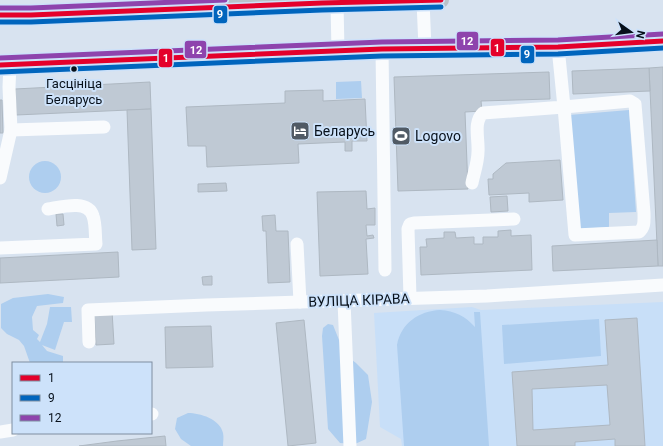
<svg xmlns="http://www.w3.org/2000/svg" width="663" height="446" viewBox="0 0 663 446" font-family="Roboto,sans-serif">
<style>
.built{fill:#c8dff8}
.green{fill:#aeceef}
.building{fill:#bfc9d4;stroke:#aeb8c2;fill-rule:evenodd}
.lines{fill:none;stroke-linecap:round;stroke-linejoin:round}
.minor{stroke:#f9fbfd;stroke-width:13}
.major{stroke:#bac2c9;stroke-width:16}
.bus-1-casing{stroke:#cde2fa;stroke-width:8}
.bus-2-casing{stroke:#cde2fa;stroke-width:8}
.bus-3-casing{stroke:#cde2fa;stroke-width:8}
.bus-1{stroke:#e4002b;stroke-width:5}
.bus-2{stroke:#0065bd;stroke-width:5}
.bus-3{stroke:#8e44ad;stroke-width:5}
.bus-dot{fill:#07101a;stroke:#cde2fa;stroke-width:1.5}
.labels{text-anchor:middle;stroke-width:4;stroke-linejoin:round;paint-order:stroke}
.bus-label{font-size:13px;fill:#07101a;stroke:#cde2fa}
.poi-label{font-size:14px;fill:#07101a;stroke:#cde2fa;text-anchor:start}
.street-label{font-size:14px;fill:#07101a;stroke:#cde2fa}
.line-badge{stroke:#cde2fa;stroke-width:1.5}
.badge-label{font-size:11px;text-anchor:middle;font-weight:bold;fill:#fff}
</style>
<rect width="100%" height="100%" fill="#d8e3f0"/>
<polygon class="built" points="663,302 663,446 402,446 401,439 380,427 374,313 472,307 481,310"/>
<g class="green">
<polygon points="361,81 362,98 336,99 336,82"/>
<polygon points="629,110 636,212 609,213 609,227 577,229 569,115"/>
<circle cx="45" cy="177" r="16"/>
<polygon points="48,294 64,297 63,303 37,306 32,317 33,330 39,335 37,339 40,342 47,324 50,307 71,307 72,322 64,322 55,350 42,345 47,351 63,356 63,363 30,363 24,346 19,340 7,334 1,328 1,304 13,298"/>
<path d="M440,310c15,1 25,6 35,17l-1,-15h6l9,134h-85l-7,-101c4,-22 22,-34 43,-35z"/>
<polygon points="599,319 601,356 504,364 502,325"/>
<polygon points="328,324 333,325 345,355 356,363 368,375 372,402 366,439 355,444 340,443 328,429 322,336 323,328"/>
<path d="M188,413c12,0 32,6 35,20 1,4 0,9 0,13h-32l-10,-7 -6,-10 2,-11z"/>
</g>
<g class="building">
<polygon points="663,67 663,266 658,266 649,68"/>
<polygon points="649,68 650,91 573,94 572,71"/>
<polygon points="549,72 550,99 481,101 482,111 465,112 468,189 398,191 394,77"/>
<polygon points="150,82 151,109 16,115 15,89"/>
<polygon points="323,90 323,101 365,99 367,141 352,141 352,151 345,151 345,142 298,144 299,163 207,167 206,146 188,146 186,107 285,103 285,91"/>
<polygon points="0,100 2,100 3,133 0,133"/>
<polygon points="151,109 156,249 132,250 127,110"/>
<polygon points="560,160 563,200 529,202 529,193 489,195 488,179 493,179 493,174 506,163"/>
<polygon points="226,183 227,191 198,192 198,184"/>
<polygon points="366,191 367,209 375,208 375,225 366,225 367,236 373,235 374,238 366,239 368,274 320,276 317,192"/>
<polygon points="507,196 508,211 491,212 490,197"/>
<polygon points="56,214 63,214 64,225 57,226"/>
<polygon points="275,215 276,231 288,231 290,282 268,283 266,231 263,231 262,216"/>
<polygon points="511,230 511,236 531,235 532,270 421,275 420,247 427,247 426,239 444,238 444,232 455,232 456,238 474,237 474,244 483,244 483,237 498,237 498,231"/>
<polygon points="657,240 658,266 553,271 552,246"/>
<polygon points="118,252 119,277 0,283 0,258"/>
<polygon points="212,276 212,285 203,285 202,277"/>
<polygon points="112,311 114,344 96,345 94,312"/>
<path d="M637,318l8,128h-30v-7l-40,3v4h-58l-5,-74 96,-7 -3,-45zM607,385l3,40 -77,5 -1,-41z"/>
<polygon points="304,320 316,443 288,446 276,323"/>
<polygon points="211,326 213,367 166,368 165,327"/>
<polygon points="165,436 166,446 79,446 117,441"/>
</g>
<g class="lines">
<g class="minor">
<polyline points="423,1 425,48"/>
<polyline points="337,3 338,51"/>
<polyline points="382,49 385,270"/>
<polyline points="11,130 104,127"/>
<polyline points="0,178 11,130 9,87 10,64"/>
<path d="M472,183c2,-10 6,-21 6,-31 1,-13 -5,-30 5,-39l81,-6 11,128 64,-3c6,-5 5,-11 5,-19l-9,-109 -5,-3 -66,6 -6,-60"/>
<polyline points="297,244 300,302"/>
<path d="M0,248l96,-4c-1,-8 0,-20 -3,-28 -5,-17 -32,-9 -45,-7"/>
<polyline points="410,298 408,229 410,224 414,223 514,219"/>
<polyline points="344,301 350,446"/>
<polyline points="89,342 88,310 206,305 487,296 663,285"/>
<polyline points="151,414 152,414"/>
<polyline points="0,432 13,430"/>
</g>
<g class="major">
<polyline points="0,15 31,15 322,3 441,0"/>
<polyline points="0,65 382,49 558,47 663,41"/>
</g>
<g class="bus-1-casing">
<g id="bus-1">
<polyline points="0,15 31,15 322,3 441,0"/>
<polyline points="0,65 382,49 558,47 663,41"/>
</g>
</g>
<g class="bus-2-casing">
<g id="bus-2">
<polyline points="0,22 31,22 322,10 441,7"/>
<polyline points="0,72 382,56 558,54 663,48"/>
</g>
</g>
<g class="bus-3-casing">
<g id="bus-3">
<polyline points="0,8 31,8 225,0"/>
<polyline points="0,58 382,42 558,40 663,34"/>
</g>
</g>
<use href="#bus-1" class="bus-1"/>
<use href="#bus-2" class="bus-2"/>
<use href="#bus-3" class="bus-3"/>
</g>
<defs>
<g id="hotel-square" transform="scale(1)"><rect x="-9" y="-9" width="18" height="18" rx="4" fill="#505a65" stroke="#cde2fa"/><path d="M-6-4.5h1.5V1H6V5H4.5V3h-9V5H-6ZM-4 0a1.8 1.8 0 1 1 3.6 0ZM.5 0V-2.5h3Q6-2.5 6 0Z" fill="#fff"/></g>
<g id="stadium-square" transform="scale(1)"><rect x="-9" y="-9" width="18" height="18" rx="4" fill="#505a65" stroke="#cde2fa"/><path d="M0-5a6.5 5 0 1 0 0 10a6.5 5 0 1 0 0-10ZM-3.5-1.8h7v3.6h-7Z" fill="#fff"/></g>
</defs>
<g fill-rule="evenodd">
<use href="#hotel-square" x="300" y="131"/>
<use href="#stadium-square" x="401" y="136"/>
</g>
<circle class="bus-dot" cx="74" cy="69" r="3.5"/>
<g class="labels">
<g class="bus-label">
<text x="74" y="88">Гасцініца<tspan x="74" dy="16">Беларусь</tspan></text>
</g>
<g class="poi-label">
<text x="314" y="136">Беларусь</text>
<text x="415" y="141">Logovo</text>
</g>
<g class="street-label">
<text transform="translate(359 300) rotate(-2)" y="5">ВУЛІЦА КІРАВА</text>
</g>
</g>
<g class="line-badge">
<rect x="213" y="5" width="15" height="19" rx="4" fill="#0065bd"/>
<rect x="456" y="31" width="23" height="20" rx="4" fill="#8e44ad"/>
<rect x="490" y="38" width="15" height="19" rx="4" fill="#e4002b"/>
<rect x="184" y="40" width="23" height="19" rx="4" fill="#8e44ad"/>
<rect x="520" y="45" width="15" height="19" rx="4" fill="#0065bd"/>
<rect x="158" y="48" width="15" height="20" rx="4" fill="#e4002b"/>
</g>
<g class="badge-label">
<text x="220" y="18">9</text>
<text x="467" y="45">12</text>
<text x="497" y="52">1</text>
<text x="196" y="54">12</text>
<text x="527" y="58">9</text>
<text x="166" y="62">1</text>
</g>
<rect x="12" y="362" width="140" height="72" fill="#cde2fa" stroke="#7e8ea0"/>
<rect x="20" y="375" width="20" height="6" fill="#e4002b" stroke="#7e8ea0"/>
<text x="48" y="382" font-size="12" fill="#07101a">1</text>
<rect x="20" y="395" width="20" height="6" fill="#0065bd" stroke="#7e8ea0"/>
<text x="48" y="402" font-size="12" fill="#07101a">9</text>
<rect x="20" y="415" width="20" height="6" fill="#8e44ad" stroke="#7e8ea0"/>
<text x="48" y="422" font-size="12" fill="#07101a">12</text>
<g transform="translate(631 32) rotate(104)" stroke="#cde2fa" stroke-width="3" paint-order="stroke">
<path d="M0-3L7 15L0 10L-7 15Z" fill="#07101a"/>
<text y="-6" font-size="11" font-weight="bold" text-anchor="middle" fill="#07101a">N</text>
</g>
</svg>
